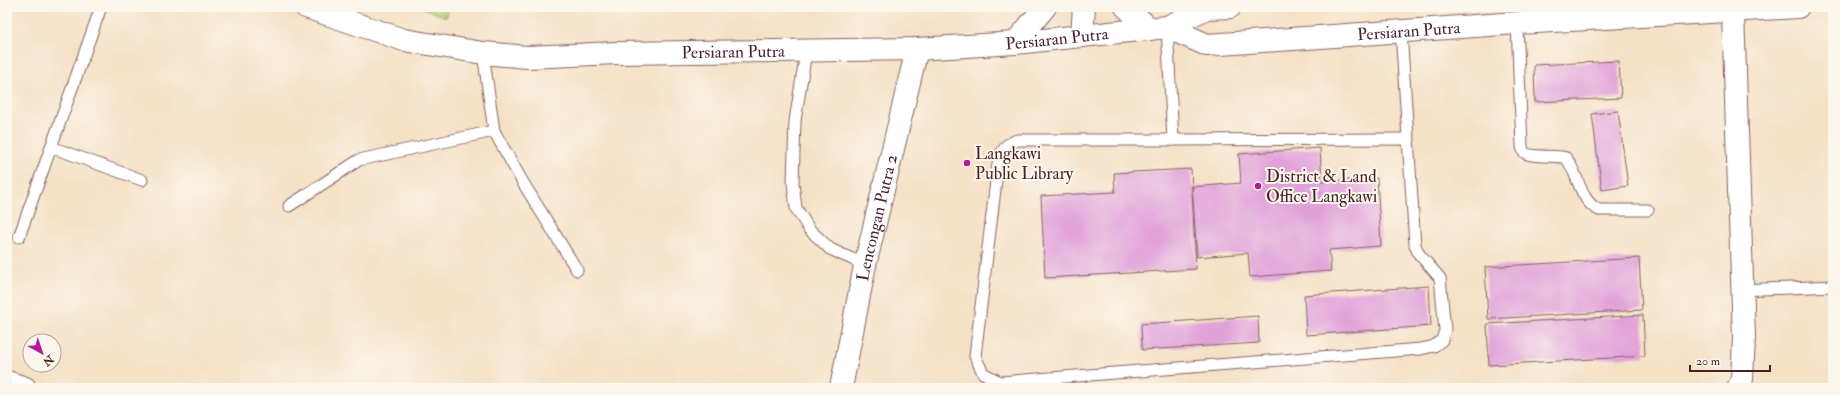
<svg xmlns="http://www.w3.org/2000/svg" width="1840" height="395" viewBox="0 0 1840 395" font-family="'IM FELL Double Pica',serif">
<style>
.park{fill:url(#park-dots);stroke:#807952}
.building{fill:#e1a2da}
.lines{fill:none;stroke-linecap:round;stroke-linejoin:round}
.service-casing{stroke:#866361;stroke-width:13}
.minor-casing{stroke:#866361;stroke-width:24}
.tertiary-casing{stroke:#866361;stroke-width:24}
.secondary-casing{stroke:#866361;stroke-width:24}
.service{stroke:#fff;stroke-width:11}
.minor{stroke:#fff;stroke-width:22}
.tertiary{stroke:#fff;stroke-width:22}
.secondary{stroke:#fff;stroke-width:22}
.poi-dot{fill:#b5179e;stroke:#fbf7ec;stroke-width:1.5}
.labels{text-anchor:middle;stroke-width:4;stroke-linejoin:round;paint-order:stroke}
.street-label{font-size:17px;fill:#4a1f2b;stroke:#fbf7ec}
.poi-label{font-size:17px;fill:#4a1f2b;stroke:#fbf7ec;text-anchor:start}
</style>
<defs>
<pattern id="park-dots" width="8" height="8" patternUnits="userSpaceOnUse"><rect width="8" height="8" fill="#b7d378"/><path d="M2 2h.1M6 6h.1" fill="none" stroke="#9fb568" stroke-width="1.8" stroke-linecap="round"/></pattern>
</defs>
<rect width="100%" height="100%" fill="#fbf7ec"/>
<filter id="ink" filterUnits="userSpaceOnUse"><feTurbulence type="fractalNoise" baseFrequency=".025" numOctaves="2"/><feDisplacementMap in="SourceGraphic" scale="8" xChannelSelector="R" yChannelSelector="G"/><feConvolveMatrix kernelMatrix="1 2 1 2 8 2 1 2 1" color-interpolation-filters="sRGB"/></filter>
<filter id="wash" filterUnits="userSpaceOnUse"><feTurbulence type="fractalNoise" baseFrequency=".012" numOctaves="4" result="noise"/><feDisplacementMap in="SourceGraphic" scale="16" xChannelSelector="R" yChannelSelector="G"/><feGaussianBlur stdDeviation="0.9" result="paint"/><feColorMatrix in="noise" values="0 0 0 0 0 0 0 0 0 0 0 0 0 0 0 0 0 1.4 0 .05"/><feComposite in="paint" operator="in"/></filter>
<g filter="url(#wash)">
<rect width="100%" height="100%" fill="#f5e1c6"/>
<polygon class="park" points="420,7 450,7 446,17"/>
<g id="blocks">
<g class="building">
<polygon points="1619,61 1621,98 1535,102 1534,65"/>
<polygon points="1618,111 1628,186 1602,190 1592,114"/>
<polygon points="1320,148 1322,182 1377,178 1381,246 1329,250 1331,271 1250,277 1248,253 1197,257 1192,187 1241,183 1239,154"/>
<polygon points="1191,169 1196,269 1045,278 1041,196 1115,192 1114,173"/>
<polygon points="1639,258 1642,310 1488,319 1485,267"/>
<polygon points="1429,286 1431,326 1306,335 1304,295"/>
<polygon points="1643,315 1645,356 1489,365 1487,324"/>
<polygon points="1258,316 1259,343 1142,350 1141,324"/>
</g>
</g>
</g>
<g filter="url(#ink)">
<use href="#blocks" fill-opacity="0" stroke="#866361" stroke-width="1"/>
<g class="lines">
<g class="service-casing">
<g id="service">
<path d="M1517,23l5,123c0,2 1,4 2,6 5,6 33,3 42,6 13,16 13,43 33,52h49"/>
<polyline points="1167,27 1173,140 1017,140 1007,145 999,156 975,356 983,373 1000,382 1421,349 1434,346 1442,340 1445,330 1440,278 1419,254 1415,245 1401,31"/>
<polyline points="806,52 795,121 793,183 796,208 809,229 830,249 865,265"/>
<polyline points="483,53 494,131 522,181 577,270"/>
<polyline points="1173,140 1409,139"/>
<polyline points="51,147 142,180"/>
<polyline points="289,206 359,160 494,131"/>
<polyline points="19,237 101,7"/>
<polyline points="1742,290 1833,286"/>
</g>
</g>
<g class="minor-casing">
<g id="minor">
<polyline points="1733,12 1744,338 1742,379 1738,388"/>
<polyline points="1082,36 1084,7"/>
<polyline points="7,382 25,388"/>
</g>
</g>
<g class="tertiary-casing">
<g id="tertiary">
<path id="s1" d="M841,388l24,-123 52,-216"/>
</g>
</g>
<g class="secondary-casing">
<g id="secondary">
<path id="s2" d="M306,7l98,33 79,13 44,4 90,-4 300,-4 98,-6 152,-16 40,-19 23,-1"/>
<polyline points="1126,7 1150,29"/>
<path id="s3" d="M1167,27l40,18 310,-22 281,-16"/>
<polyline points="1015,43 1045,7"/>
</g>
</g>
<use href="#service" class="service"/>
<use href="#minor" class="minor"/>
<use href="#tertiary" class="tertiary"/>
<use href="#secondary" class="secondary"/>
</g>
</g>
<g class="poi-dot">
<circle cx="967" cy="163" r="4"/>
<circle cx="1258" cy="186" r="4"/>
</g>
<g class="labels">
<g class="street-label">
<text dy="6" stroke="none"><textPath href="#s3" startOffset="246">Persiaran Putra</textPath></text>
<text dy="6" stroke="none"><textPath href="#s2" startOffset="758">Persiaran Putra</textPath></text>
<text dy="6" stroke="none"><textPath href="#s2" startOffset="434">Persiaran Putra</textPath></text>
<text dy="6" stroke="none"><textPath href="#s1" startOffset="174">Lencongan Putra 2</textPath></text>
</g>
<g class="poi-label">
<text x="975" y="159">Langkawi<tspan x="975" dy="20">Public Library</tspan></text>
<text x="1266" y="182">District &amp; Land<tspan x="1266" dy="20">Office Langkawi</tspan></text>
</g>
</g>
<rect width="1840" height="395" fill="none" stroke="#fbf7ec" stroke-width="24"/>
<g transform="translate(42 353) rotate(140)"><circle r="19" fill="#fbf7ec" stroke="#b4a19f"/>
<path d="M0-3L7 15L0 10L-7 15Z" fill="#b5179e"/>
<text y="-6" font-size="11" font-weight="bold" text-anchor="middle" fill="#4a1f2b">N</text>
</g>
<path d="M1690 365v6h80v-6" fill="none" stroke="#4a1f2b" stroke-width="2"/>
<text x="1696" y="365" font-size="12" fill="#4a1f2b" stroke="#fbf7ec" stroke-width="3" paint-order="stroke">20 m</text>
</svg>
